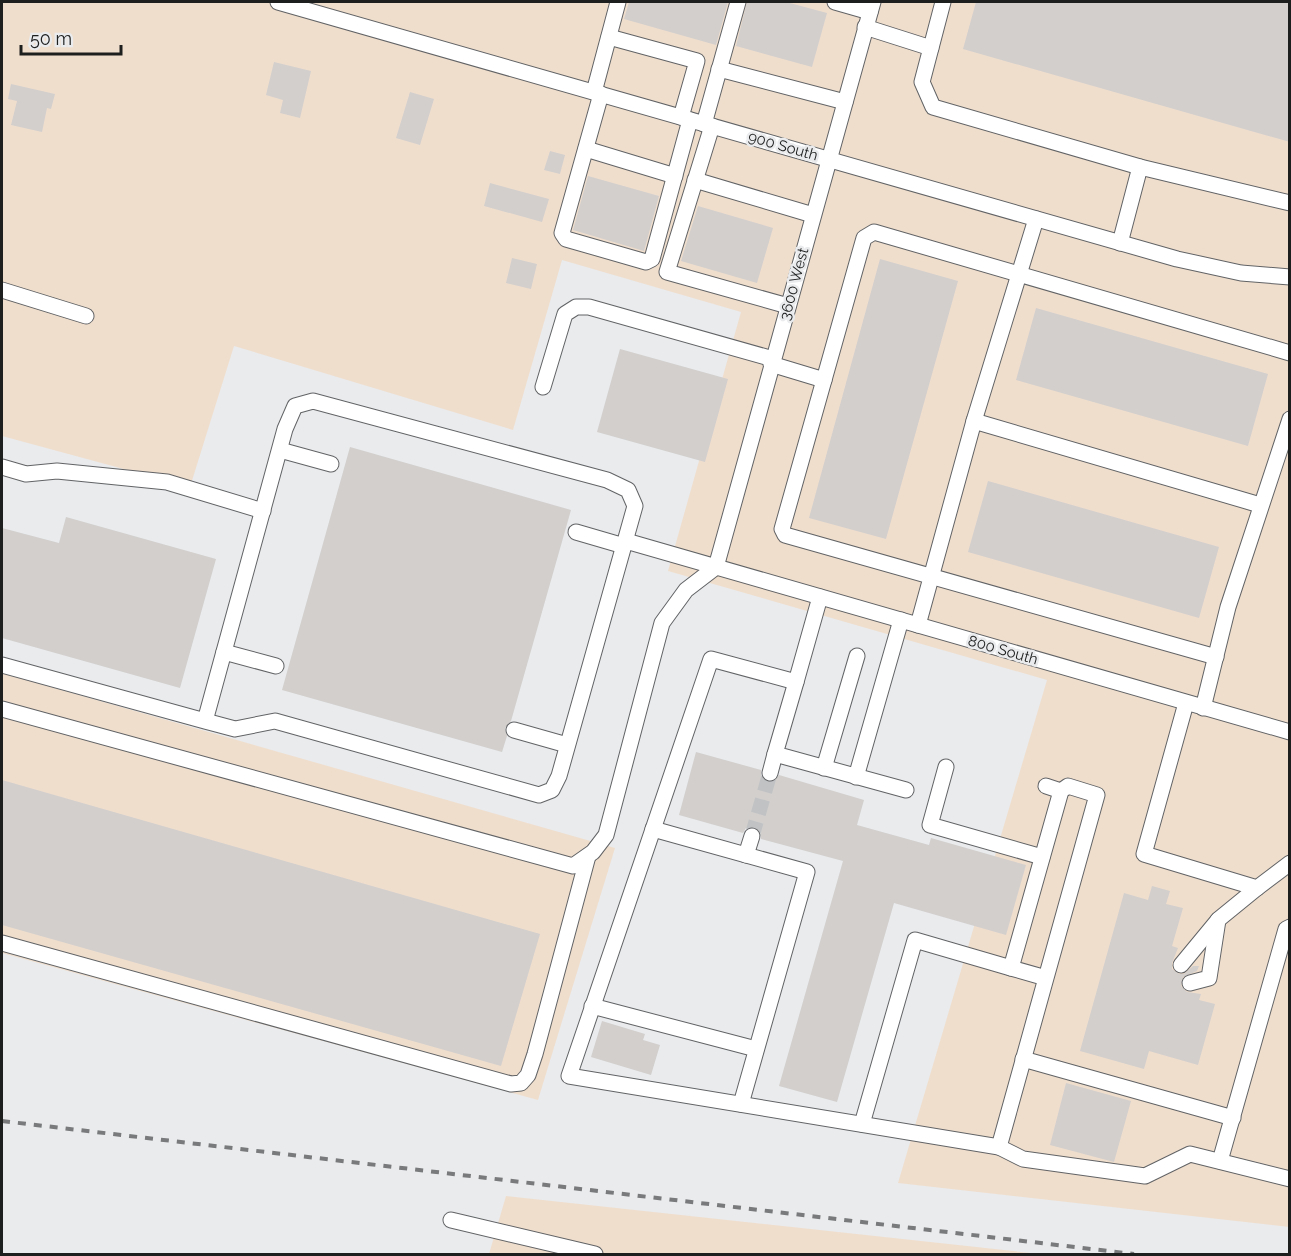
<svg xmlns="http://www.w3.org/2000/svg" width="1291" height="1256" viewBox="0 0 1291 1256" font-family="Raleway,sans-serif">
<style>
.industrial{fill:#f0decd}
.building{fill:#d2cfcd}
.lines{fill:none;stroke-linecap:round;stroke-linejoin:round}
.minor-tunnel{stroke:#c0c2c4;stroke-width:15;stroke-dasharray:15 8;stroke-linecap:butt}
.minor-casing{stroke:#616365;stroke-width:17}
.minor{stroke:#fff;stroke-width:15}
.rail{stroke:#787a7b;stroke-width:4;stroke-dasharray:8 8;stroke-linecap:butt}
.labels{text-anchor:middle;stroke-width:5;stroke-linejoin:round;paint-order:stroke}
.street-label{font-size:15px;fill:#1d1e1e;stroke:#e9ebed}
</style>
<rect width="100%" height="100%" fill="#e9ebed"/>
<g class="industrial">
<polygon points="2,2 1289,2 1289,1227 898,1183 1047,680 668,571 741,312 562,260 513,430 234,346 190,487 2,436"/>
<polygon points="2,673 615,848 538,1100 2,953"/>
<polygon points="506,1196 1040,1254 489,1254"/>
</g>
<g class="building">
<polygon points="629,2 728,2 716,45 624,19"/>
<polygon points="747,2 786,2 827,13 812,67 736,46"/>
<polygon points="976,2 1290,2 1290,142 963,49"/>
<polygon points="274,62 311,71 300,118 280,113 283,100 266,95"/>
<polygon points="11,84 55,94 51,109 47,108 42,132 11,125 17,101 8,99"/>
<polygon points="410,92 434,99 420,145 396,138"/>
<polygon points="550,151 565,155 560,174 544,170"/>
<polygon points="588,176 659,196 644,251 573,230"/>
<polygon points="490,183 549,199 542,222 484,206"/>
<polygon points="698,206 773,228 757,283 681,261"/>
<polygon points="512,258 537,264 531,289 506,283"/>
<polygon points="880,259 958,281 886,539 809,518"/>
<polygon points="1036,308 1268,374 1248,446 1016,380"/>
<polygon points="620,349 728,379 705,462 597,432"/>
<polygon points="350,447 571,510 511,721 505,728 507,736 502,752 282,690"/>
<polygon points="988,481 1219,547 1199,618 968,552"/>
<polygon points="66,517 216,559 180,688 2,638 2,528 59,543"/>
<polygon points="696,752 761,770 761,776 767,782 773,782 779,775 864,800 857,825 929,845 931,838 1026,865 1006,935 894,903 837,1102 779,1086 843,861 761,839 760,830 754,827 746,828 743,833 679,815"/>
<polygon points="2,780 540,934 501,1066 2,925"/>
<polygon points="1152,886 1170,891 1166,904 1183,908 1172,946 1178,948 1172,963 1172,969 1179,974 1184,974 1193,966 1199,966 1197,971 1183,977 1181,986 1187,992 1201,994 1199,1000 1215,1004 1198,1065 1149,1051 1144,1069 1080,1051 1124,893 1148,900"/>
<polygon points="602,1021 645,1034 643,1040 660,1045 651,1075 591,1057"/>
<polygon points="1066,1083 1131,1101 1114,1162 1050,1145"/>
</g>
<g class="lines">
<polyline class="minor-tunnel" points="752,836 770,773"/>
<g class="minor-casing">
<g id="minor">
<polyline points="278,2 1177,259 1241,273 1290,277"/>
<polyline points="835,2 870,12"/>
<polyline points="943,2 922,82 933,107 1140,167"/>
<polyline points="865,27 931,48"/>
<polyline points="609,37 697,61 681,117"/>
<polyline points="719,69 845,102"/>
<polyline points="594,92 618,2"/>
<polyline points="601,94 562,233 566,239 646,262 652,259 690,120"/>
<polyline points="704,124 738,2"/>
<polyline points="712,126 667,272 788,306"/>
<polyline points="586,149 675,176"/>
<polyline points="695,180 813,215"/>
<polyline points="1120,243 1140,167 1290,203"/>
<polyline points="2,290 86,316"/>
<polyline points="771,364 824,380"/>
<polyline points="543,387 565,314 576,307 589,307 773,359"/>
<polyline points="974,421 1260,505"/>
<polyline points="280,450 331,464"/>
<polyline points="2,467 26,474 57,471 167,482 263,511"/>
<polyline points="576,532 624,546"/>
<polyline points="626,541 1290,732"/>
<polyline points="716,567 873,2"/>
<polyline points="820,597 796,682 711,659 569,1076 999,1147 1046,978 1011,968 1061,791 1068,786 1097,795 1046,978"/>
<polyline points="918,625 974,421 1036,219"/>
<polyline points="224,652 276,666"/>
<polyline points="1216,657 785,535 782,529 864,238 874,232 1290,353"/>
<polyline points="2,665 205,721 235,729 275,721 539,795 552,790 559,776 635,506 628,490 607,480 313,401 295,406 285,429 205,721"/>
<polyline points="796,682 775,754 906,790"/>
<polyline points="1186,703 1144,854 1257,888 1290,863"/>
<polyline points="1203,708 1228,607 1290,419"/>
<polyline points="2,709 573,866 593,852 606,835 662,623 686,590 716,567"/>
<polyline points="514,730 567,745"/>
<polyline points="946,767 930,825 1042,857"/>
<polyline points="824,768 857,656"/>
<polyline points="770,773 775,754"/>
<polyline points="856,777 901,620"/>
<polyline points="1046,786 1061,791"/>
<polyline points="653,829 807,872 741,1104"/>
<polyline points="746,855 752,836"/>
<polyline points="2,943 511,1084 521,1083 528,1075 535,1054 588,856"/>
<polyline points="1181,965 1219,919 1257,888"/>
<polyline points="1190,983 1209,978 1218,920"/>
<polyline points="592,1006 756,1049"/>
<polyline points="1023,1059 1233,1118"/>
<polyline points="862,1124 915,940 1011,968"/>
<polyline points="999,1147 1023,1159 1145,1176 1190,1154 1290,1179"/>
<polyline points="1220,1161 1286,929 1290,927"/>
<polyline points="451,1220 595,1254"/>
</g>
</g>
<use href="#minor" class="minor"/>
<polyline class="rail" points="2,1121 1134,1254"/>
</g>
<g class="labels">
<g class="street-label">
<text transform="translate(783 146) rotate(16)" y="5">900 South</text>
<text transform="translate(794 284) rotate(-75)" y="5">3600 West</text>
<text transform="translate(1003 650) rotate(16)" y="5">800 South</text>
</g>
</g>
<rect width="1291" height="1256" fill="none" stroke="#1d1e1e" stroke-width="6"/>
<path d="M21 45v9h100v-9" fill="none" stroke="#1d1e1e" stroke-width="3"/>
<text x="30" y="45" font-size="18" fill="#1d1e1e" stroke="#e9ebed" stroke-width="4.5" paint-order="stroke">50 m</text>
</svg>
